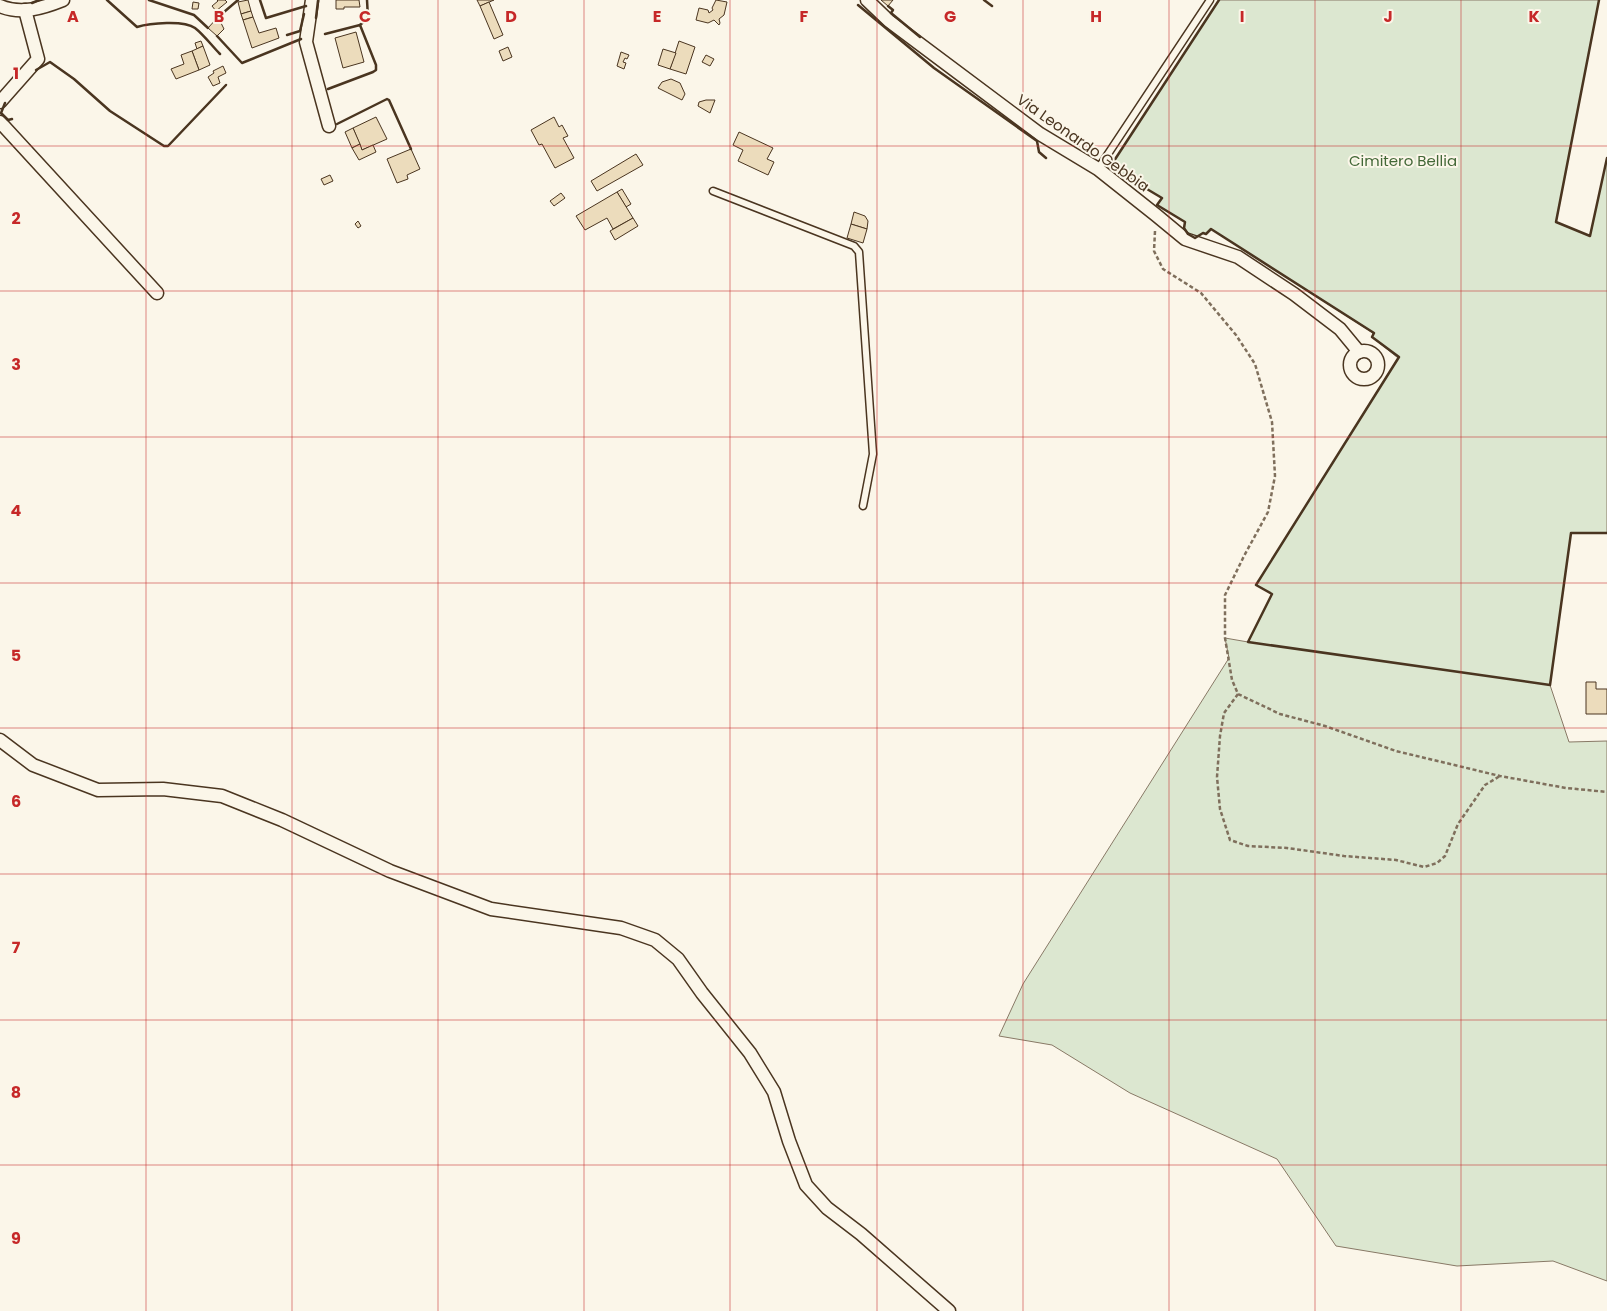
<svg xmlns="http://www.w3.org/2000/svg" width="1607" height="1311" viewBox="0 0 1607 1311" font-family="Poppins,sans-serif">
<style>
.green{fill:#dce7d0;stroke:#887966}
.building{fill:#ecdcbc;stroke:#4a3520}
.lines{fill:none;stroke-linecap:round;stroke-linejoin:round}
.service-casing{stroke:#4a3520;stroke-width:9}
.minor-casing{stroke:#4a3520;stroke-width:15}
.path{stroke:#7f6f5c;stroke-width:2.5;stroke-dasharray:4 2.5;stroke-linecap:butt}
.service{stroke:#fbf6e9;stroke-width:6}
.minor{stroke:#fbf6e9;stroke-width:12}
.wall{stroke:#4a3520;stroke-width:2.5}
.grid{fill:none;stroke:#c62828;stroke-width:1;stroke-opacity:0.55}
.labels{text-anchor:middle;stroke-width:4;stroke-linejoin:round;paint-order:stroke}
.street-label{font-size:15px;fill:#4a3520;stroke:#fbf6e9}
.park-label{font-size:15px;fill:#436837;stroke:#fbf6e9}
.grid-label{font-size:16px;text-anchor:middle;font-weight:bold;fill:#c62828;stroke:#fbf6e9;stroke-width:4;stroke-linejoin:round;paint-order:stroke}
</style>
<rect width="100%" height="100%" fill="#fbf6e9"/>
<polygon class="green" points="1219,0 1599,0 1556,222 1590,236 1607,158 1607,533 1571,533 1550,685 1569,742 1607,741 1607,1281 1553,1261 1457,1266 1336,1246 1277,1159 1130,1093 1052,1045 999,1036 1023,984 1229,658 1225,638 1248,642 1272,594 1256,585 1398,358 1372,337 1373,333 1211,229 1206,234 1203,233 1195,238 1188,234 1184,228 1185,222 1157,205 1162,198 1110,167"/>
<g class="building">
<polygon points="217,0 225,0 227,2 216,11 212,6 218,1"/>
<polygon points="248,0 251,11 241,14 238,2"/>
<polygon points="336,0 359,0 360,7 344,7 344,9 336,9"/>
<polygon points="477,0 494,0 480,6"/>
<polygon points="716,0 727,2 724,15 719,19 720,23 719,25 714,20 708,23 696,20 699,8 708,10 709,13 713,10 712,8"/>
<polygon points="881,0 893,0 888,6"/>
<polygon points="193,2 199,3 198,9 192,9"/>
<polygon points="489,2 503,35 494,39 480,6"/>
<polygon points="251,11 253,17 243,20 241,14"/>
<polygon points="218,17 224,29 217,36 208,28"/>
<polygon points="253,17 259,33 276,28 279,38 252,48 243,20"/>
<polygon points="356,32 364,62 343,68 335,38"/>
<polygon points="201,41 203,46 197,49 195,43"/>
<polygon points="679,41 695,47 686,74 670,69"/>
<polygon points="203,46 210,65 199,70 192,51"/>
<polygon points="508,47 512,57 503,61 499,51"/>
<polygon points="663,49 676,53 670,69 658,65"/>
<polygon points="192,51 199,70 176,79 171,69 184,64 181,55"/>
<polygon points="621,52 629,55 627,59 625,58 623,62 626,63 624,69 617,66"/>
<polygon points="706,55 714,59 710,66 702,62"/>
<polygon points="223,66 226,73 218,77 220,83 213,86 208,77 214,73 213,71"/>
<polygon points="671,79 680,83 685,94 682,100 658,88 662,82"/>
<polygon points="706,100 715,100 710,113 698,106 699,102"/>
<polygon points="376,117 387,139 362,150 353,128"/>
<polygon points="554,117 559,127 562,125 568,136 563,138 574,158 555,168 542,144 539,145 531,130"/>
<polygon points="353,128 360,144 352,148 345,132"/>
<polygon points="739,132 773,148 767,159 774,162 768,175 738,161 743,150 733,145"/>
<polygon points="360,144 362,150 373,145 376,152 359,160 352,148"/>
<polygon points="411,149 420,169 407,175 408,179 397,183 387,159"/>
<polygon points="636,154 643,165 597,191 591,181"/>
<polygon points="330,175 333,181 324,185 321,179"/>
<polygon points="622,189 631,204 626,207 617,192"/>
<polygon points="617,192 633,218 613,229 607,218 585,230 576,216"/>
<polygon points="561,193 565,198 554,206 550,201"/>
<polygon points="854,212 865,216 868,221 867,229 851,224"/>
<polygon points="633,218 638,226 615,240 610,231"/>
<polygon points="358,221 361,226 358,228 355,224"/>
<polygon points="851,224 867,229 863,243 847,238"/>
<polygon points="1586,682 1596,682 1596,689 1607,689 1607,714 1586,714"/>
</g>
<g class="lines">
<g class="service-casing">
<g id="service">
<polyline points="1098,169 1210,0"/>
<polyline points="713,191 854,246 859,252 873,454 863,506"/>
</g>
</g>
<g class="minor-casing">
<g id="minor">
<polyline points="312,0 306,42 329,126"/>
<polyline points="867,0 889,21 1040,134 1098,169 1156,215 1185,239 1238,257 1294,294 1340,329 1359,352"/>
<path d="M0,6c21,9 43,2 63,-6"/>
<polyline points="0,102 38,59 25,10"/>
<polyline points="0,122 157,293"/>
<circle cx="1364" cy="365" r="14"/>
<polyline points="0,740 33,765 98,790 163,789 222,796 282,820 390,871 491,909 621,928 655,940 678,959 702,993 750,1053 774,1092 789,1141 806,1185 827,1208 861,1234 949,1311"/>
</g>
</g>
<g class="path">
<polyline points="1155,231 1154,251 1163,269 1201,293 1236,335 1255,364 1272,422 1275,476 1268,512 1244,556 1225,595 1225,638 1232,680 1238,694 1280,714 1325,726 1396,751 1500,776 1566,788 1607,792"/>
<polyline points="1238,694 1224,713 1220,736 1217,777 1220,809 1230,840 1248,846 1287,848 1344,856 1396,860 1424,867 1437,863 1445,856 1458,824 1485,785 1500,776"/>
</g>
<use href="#service" class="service"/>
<use href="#minor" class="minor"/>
<g class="wall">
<path d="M107,0l30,27c13,-4 47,-7 58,1 9,7 17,18 25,26"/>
<polyline points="149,0 194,15 208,28"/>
<polyline points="260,0 266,18 306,6"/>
<polyline points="984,0 992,6"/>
<polyline points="1219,0 1110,167 1162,198 1157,205 1185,222 1184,228 1188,234 1195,238 1203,233 1206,234 1211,229 1374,333 1372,337 1399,357 1256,585 1272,594 1248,642 1550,685 1571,533 1607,533"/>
<polyline points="1599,0 1556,222 1590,236 1607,158"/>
<polyline points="32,3 39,0"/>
<polyline points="858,5 934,68 1037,141 1039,152 1046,158"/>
<polyline points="888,6 893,10 891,13 920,37"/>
<polyline points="217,18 238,0"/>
<polyline points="316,18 318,1"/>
<polyline points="360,25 368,18 367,0"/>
<polyline points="325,34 360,25 376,65 376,70 373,72 328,89"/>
<polyline points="287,35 300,31 304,14"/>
<polyline points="217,36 242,63 301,39"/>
<polyline points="36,70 50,62 74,79 110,111 164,146 168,146 226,85"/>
<polyline points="5,103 1,113 8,120 12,119"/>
<polyline points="337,124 387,99 389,100 411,149"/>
</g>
</g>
<path class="grid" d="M146,0v1311M292,0v1311M438,0v1311M584,0v1311M730,0v1311M877,0v1311M1023,0v1311M1169,0v1311M1315,0v1311M1461,0v1311M0,146h1607M0,291h1607M0,437h1607M0,583h1607M0,728h1607M0,874h1607M0,1020h1607M0,1165h1607"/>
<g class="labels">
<g class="street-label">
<text transform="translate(1083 143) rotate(35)" y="5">Via Leonardo Gebbia</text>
</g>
<g class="park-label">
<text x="1403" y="166">Cimitero Bellia</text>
</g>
</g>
<g class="grid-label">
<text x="73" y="22">A</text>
<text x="219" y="22">B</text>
<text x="365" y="22">C</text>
<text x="511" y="22">D</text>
<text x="657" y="22">E</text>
<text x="804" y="22">F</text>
<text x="950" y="22">G</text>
<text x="1096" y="22">H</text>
<text x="1242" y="22">I</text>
<text x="1388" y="22">J</text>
<text x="1534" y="22">K</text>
<text x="16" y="79">1</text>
<text x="16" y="224">2</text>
<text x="16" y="370">3</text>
<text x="16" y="516">4</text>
<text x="16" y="661">5</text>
<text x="16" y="807">6</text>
<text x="16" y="953">7</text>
<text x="16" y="1098">8</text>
<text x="16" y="1244">9</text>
</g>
</svg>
